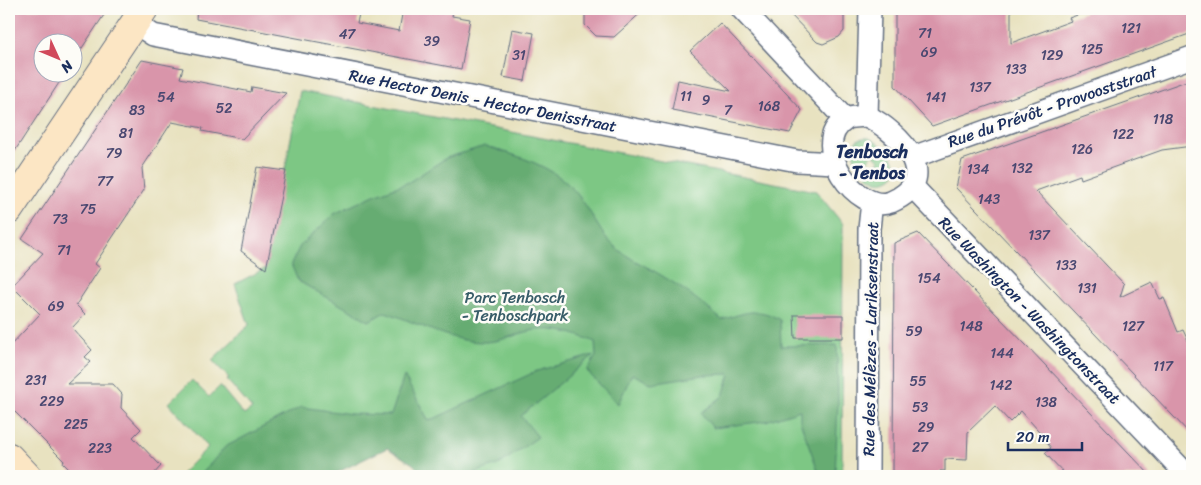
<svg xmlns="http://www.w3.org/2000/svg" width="1201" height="485" viewBox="0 0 1201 485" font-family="Sriracha,sans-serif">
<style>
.green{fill:#7dc784;stroke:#4c7b71}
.forest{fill:#66ac72;stroke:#406e68}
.building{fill:#d995aa}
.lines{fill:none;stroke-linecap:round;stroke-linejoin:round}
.street-casing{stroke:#636e80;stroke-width:24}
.secondary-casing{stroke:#636e80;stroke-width:30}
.street{stroke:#fff;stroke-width:21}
.secondary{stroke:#fce6c4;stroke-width:28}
.labels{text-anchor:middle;stroke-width:5;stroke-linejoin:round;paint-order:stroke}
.number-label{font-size:14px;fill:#4a4871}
.street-label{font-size:16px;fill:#1b2f5e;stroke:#fdfcf7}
.park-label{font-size:16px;fill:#385d69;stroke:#fdfcf7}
.neighbourhood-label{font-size:18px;font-weight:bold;fill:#1b2f5e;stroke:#fdfcf7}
</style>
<rect width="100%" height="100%" fill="#fdfcf7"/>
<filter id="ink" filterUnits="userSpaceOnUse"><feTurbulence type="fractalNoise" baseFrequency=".02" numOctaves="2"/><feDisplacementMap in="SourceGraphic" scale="10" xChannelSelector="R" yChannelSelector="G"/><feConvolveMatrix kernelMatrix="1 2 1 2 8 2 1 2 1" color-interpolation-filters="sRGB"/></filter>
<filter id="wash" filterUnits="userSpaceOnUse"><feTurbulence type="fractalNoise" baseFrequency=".0096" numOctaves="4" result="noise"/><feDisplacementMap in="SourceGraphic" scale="20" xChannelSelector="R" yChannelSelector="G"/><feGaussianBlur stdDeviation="1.12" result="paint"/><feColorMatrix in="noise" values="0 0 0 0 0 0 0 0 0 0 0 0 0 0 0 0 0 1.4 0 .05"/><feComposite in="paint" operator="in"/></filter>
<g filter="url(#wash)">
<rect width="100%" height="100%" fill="#e8e2c0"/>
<g class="green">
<polygon points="300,91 816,191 843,224 842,476 437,476 403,435 302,476 179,476 208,447 169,403 192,380 209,397 220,386 244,415 252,409 227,380 229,378 212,360 249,325 235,284 266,268"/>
<path d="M869,138c14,7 31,20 26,37 -10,10 -20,8 -30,-2l15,-12 -7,-7 -12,15c-10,-12 -14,-33 8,-31z"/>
</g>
<g class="forest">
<path d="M485,146c33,10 71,20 93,49 13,15 20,36 35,50 15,14 34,21 51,32 21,12 40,28 58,43 22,-7 36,-14 58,0l1,26 56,-1 1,58 -3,73h-15l-20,-55v-11l-34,11 -53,7 -12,-15 22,-17 7,-22 -28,1 -51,8 -19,-9 -14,30 -31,-33 9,-15 -1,-14c-18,-8 -38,-14 -59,-12 -16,2 -32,11 -49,12 -36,1 -68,-19 -102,-30l-16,9 -71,-40 -7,-17 9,-18 34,-32 40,-19 35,-13 37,-24z"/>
<polygon points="594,355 521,416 538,437 500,464 466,476 424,476 413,464 387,448 330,476 200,476 225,447 301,407 352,414 391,415 404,376 429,421 537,371"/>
</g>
<g id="blocks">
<g class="building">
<polygon points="9,9 108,9 72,63 72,42 42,42 42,72 66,72 9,160"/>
<polygon points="197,9 360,9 357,23 399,31 403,9 453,11 452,16 470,19 461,69 196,19"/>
<polygon points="585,9 645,9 614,37 596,36 585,25"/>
<polygon points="785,9 844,9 844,31 839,37 823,44 817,42"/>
<polygon points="895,9 1011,9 1011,43 1071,21 1069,18 1094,9 1192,9 1192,33 932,126 895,86"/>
<polygon points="720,23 802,110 790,133 672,110 678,80 731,91 690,51"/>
<polygon points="512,29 534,33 525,81 503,77"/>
<polygon points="142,60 183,68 180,78 251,92 252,87 286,93 242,139 202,131 203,128 172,122 142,168 144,190 95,264 100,268 76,305 85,314 72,328 92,350 85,357 91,362 67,384 113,384 122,394 121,408 141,429 133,437 161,466 152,476 76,476 63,463 64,461 9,406 9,347 40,314 12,286 43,253 22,239"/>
<polygon points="1192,79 1192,146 1162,150 1081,179 1080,175 1036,191 1124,284 1120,297 1152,282 1160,299 1164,298 1178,332 1183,330 1192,349 1192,436 956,188 962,160"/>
<polygon points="257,167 286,171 266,269 241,251"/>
<polygon points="918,233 1026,345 1151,476 1067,476 1045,453 1051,448 1045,440 1046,439 1021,411 1010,422 995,406 968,432 967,460 945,459 945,471 940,471 940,476 893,476 894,243"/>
<polygon points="794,315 843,315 843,338 795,338"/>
</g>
</g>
</g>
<g filter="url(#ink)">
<use href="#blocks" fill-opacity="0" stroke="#636e80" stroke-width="1"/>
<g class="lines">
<g class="street-casing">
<g id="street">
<polyline points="742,9 845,119"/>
<polyline points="135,23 153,35 797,161 835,163"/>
<path d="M867,116c32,16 78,63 24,86 -33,13 -84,-58 -46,-82 5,-4 16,-3 22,-4z"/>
<polyline points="867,116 870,9"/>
<polyline points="913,157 1192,57"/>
<polyline points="913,187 1188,476"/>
<polyline points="868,476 869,229 872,202"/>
</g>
</g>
<g class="secondary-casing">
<g id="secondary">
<polyline points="9,210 144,9"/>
<polyline points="9,457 27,476"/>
</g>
</g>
<use href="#street" class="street"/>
<use href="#secondary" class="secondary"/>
</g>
</g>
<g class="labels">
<g class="number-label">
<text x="1131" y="33">121</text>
<text x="925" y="38">71</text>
<text x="347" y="39">47</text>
<text x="432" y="46">39</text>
<text x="1092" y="54">125</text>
<text x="929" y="57">69</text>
<text x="519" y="60">31</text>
<text x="1052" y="60">129</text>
<text x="1016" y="74">133</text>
<text x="980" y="92">137</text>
<text x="686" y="101">11</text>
<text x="166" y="102">54</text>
<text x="936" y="102">141</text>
<text x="706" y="105">9</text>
<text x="769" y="111">168</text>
<text x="224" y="113">52</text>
<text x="137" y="115">83</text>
<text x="728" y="115">7</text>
<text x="1163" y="124">118</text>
<text x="126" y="138">81</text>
<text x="1123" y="139">122</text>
<text x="1082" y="154">126</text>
<text x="114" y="158">79</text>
<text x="1022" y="173">132</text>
<text x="978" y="174">134</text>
<text x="105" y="186">77</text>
<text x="989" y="204">143</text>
<text x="88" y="214">75</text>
<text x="60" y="224">73</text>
<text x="1039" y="240">137</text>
<text x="64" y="255">71</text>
<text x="1066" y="270">133</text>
<text x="929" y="283">154</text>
<text x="1087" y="293">131</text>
<text x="56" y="311">69</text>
<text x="971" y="331">148</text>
<text x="1133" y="331">127</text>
<text x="914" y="336">59</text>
<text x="1002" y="358">144</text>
<text x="1163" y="371">117</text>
<text x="36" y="385">231</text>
<text x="918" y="386">55</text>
<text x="1001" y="390">142</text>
<text x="52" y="406">229</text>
<text x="1046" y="407">138</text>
<text x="920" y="412">53</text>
<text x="76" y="429">225</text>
<text x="926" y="432">29</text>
<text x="920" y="452">27</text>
<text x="100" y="453">223</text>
</g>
<g class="street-label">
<text transform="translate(483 100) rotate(11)" y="6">Rue Hector Denis - Hector Denisstraat</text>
<text transform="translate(1052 106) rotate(-19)" y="6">Rue du Prévôt - Provooststraat</text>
<text transform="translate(1030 310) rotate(46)" y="6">Rue Washington - Washingtonstraat</text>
<text transform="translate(870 339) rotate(-89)" y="6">Rue des Mélèzes - Lariksenstraat</text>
</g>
<g class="park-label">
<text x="515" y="303">Parc Tenbosch<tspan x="515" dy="18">- Tenboschpark</tspan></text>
</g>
<g class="neighbourhood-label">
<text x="872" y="158">Tenbosch<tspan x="872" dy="21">- Tenbos</tspan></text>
</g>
</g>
<rect width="1201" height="485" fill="none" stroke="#fdfcf7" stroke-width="30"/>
<g transform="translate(58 58) rotate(134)"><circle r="24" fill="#fdfcf7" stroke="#a3aaba"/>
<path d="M0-4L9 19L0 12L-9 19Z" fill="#d1495b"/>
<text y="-8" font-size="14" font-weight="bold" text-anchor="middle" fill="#1b2f5e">N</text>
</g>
<path d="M1008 442v8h74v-8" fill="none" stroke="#1b2f5e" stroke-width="2.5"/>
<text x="1016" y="442" font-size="15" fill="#1b2f5e" stroke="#fdfcf7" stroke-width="4" paint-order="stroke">20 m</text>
</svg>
